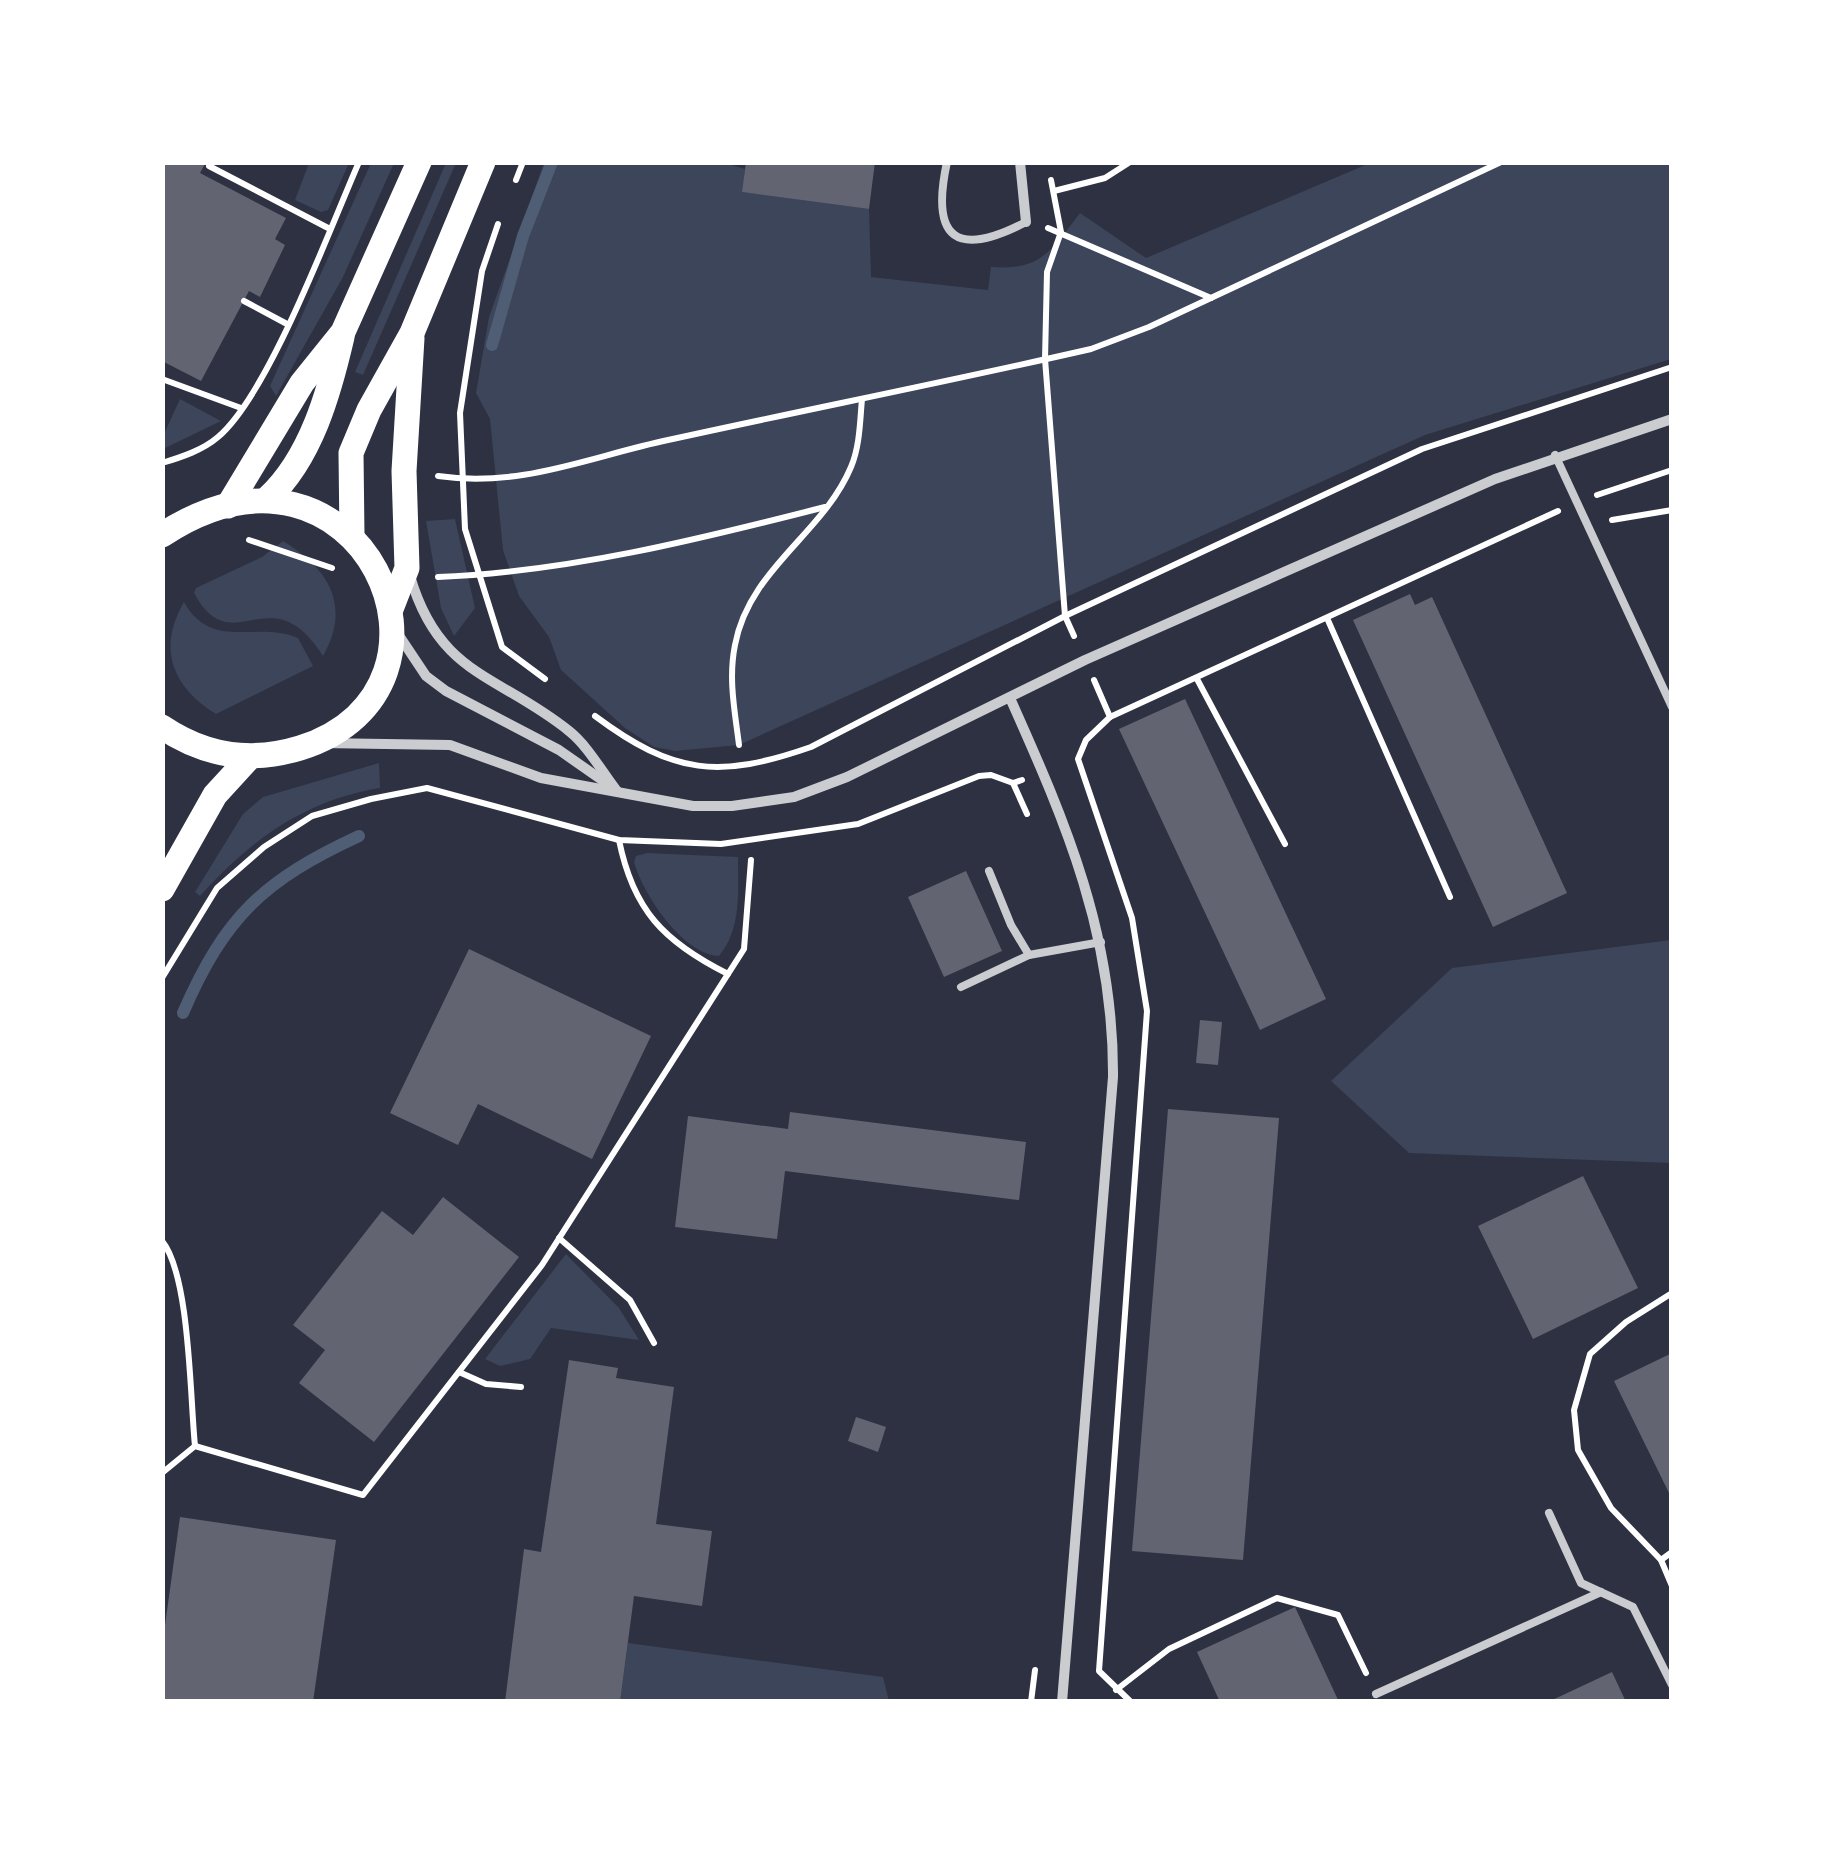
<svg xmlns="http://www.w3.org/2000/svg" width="1834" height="1864" viewBox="0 0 1834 1864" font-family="Barlow,sans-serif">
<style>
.green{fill:#3c4559}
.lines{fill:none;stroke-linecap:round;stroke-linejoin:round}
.stream{stroke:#4f5d75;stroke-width:12}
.building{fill:#626471}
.path{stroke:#fff;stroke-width:6}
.service{stroke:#caccd0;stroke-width:8}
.minor{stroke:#caccd0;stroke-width:10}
.primary{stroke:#fff;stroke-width:25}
</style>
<rect width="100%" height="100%" fill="#2d3142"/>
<g class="green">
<polygon points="309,163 349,163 328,210 321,212 295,200"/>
<polygon points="371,163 394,163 343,277 276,396 270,386"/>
<polygon points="446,163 456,163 363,375 355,372"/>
<path d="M544,163h181l20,6 -2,23 126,17 2,68 117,13 3,-23c51,4 60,-17 89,-54l66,45 224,-95h301v196l-246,76 -686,310 -64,6 -21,-4 -29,-19 -64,-58 -12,-33 -30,-41 -16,-46 -13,-131 -14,-26 13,-76z"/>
<polygon points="180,399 221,421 163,449 163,436"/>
<polygon points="455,519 475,608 454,636 441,608 426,521"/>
<path d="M283,541c45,27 69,64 40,115 -53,-84 -90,9 -129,-63l2,-5 66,-31z"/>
<path d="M184,602c28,50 72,18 114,36l15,28 -97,48c-44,-27 -59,-66 -32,-112z"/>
<path d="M379,763l1,25c-75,12 -131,53 -180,108l-5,-4 48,-78 20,-17z"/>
<path d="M647,853l91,4c0,33 4,72 -19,99 -37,-2 -76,-62 -85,-94l2,-6z"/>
<polygon points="1671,940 1671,1163 1409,1153 1331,1081 1452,968"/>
<polygon points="566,1254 619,1308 639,1340 551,1328 530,1359 500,1366 485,1359"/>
<polygon points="628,1643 883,1677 889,1701 620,1702"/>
</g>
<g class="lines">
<g class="stream">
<polyline points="492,345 523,236 552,162"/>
<path d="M183,1013c42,-97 81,-133 176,-177"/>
</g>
</g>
<g class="building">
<polygon points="162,162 206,162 200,173 286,218 275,239 285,245 260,297 249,291 201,381 162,361"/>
<polygon points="746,162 875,162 869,209 742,192"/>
<polygon points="1410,594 1415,605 1432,597 1567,893 1493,927 1353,620"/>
<polygon points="1185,699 1326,999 1260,1030 1119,729"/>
<polygon points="966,871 1002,951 944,977 908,897"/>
<polygon points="469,949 651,1036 592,1159 478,1104 458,1145 390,1113"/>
<polygon points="1200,1020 1222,1022 1218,1065 1196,1063"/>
<polygon points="1168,1109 1279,1118 1243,1560 1132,1551"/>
<polygon points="790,1112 1026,1142 1019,1200 785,1171 777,1239 675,1227 688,1116 788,1129"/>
<polygon points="1583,1176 1638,1288 1533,1339 1478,1226"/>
<polygon points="443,1197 519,1257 374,1442 299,1383 325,1350 293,1325 382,1211 413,1235"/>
<polygon points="1672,1353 1672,1499 1614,1381"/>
<polygon points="569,1360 618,1368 616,1378 674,1387 656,1524 712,1531 702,1606 634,1596 620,1702 505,1702 524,1549 541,1552"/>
<polygon points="856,1417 886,1427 878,1452 848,1441"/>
<polygon points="180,1517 336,1540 313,1702 162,1702 162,1647"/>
<polygon points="1295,1607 1339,1702 1220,1702 1197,1652"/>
<polygon points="1612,1672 1626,1702 1548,1702"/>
</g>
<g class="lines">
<g class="path">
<polyline points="211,162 209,166 330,229"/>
<polyline points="516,180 523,162"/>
<polyline points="1051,180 1061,232 1047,272 1045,359 1065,616 1074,636"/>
<polyline points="1054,191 1105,178 1130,162"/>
<polyline points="498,224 482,271 460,413 465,529 502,647 545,679"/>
<polyline points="1048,228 1211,298"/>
<polyline points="244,301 287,324"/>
<polyline points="162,379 241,408"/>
<path d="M162,463c20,-6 41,-13 56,-26 51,-43 112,-209 141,-275"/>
<path d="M438,476c84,12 150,-19 230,-36 141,-31 283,-59 423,-91l58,-22 352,-165"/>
<polyline points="1597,495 1672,470"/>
<polyline points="1612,520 1672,510"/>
<polyline points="249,540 332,568"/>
<path d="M438,577c130,-5 262,-38 387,-70"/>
<polyline points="1327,618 1450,897"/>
<polyline points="1197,679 1285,844"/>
<polyline points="1094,680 1110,717 1086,740 1078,759 1132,918 1147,1011 1099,1671 1131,1702"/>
<path d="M595,716c79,59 124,63 216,31l254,-131 357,-167 250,-82"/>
<polyline points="1110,717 1558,511"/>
<path d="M739,745c-4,-33 -11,-66 -4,-100 14,-76 88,-111 116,-178 9,-21 9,-47 11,-68"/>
<polyline points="1013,783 1027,814"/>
<path d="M619,840c14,70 45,102 109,134"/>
<polyline points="162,978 217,888 264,847 312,816 371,799 427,788 619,840 721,844 858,824 979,776 991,775 1013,783 1022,780"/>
<polyline points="559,1238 630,1300 654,1343"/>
<path d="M162,1241c28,34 28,157 33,205"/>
<polyline points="1672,1293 1626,1322 1590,1354 1574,1410 1578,1450 1611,1508 1661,1560 1672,1586"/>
<polyline points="459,1372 486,1384 521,1387"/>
<polyline points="162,1473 195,1446 363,1495 542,1265 744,949 751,860"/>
<polyline points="1661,1560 1672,1552"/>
<polyline points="1116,1690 1169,1649 1277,1598 1338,1615 1366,1673"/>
<polyline points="1031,1702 1035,1670"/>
</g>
<g class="service">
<path d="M947,162c-17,78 10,96 79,60"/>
<polyline points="1555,455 1672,707"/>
<polyline points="989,871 1011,925 1029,955"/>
<polyline points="961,987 1029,955 1101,942"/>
<polyline points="1549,1513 1581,1583 1633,1607 1672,1685"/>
<polyline points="1376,1694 1601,1592"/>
</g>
<g class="minor">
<polyline points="1020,162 1026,222"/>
<path d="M410,576c29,100 88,98 159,155 19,15 33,41 48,60"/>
<polyline points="396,631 426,676 446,691 559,750 609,785"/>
<path d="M1010,698c57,127 104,238 103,379l-51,625"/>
<polyline points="321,743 450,745 541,778 693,806 732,806 794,797 847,777 1085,660 1495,479 1672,419"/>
</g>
<g class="primary">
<path d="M268,498c43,-40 61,-105 74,-161"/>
<polyline points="228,506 302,383 343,332 419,162"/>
<path d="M162,535c198,-131 326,154 138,213 -49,15 -95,8 -138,-21"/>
<polyline points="352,536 351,453 369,410 412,333 483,162"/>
<polyline points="391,609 407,568 404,471 412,338"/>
<polyline points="162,889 215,795 248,759"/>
</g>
</g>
<rect width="1834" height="1864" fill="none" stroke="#ffffff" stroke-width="330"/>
</svg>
